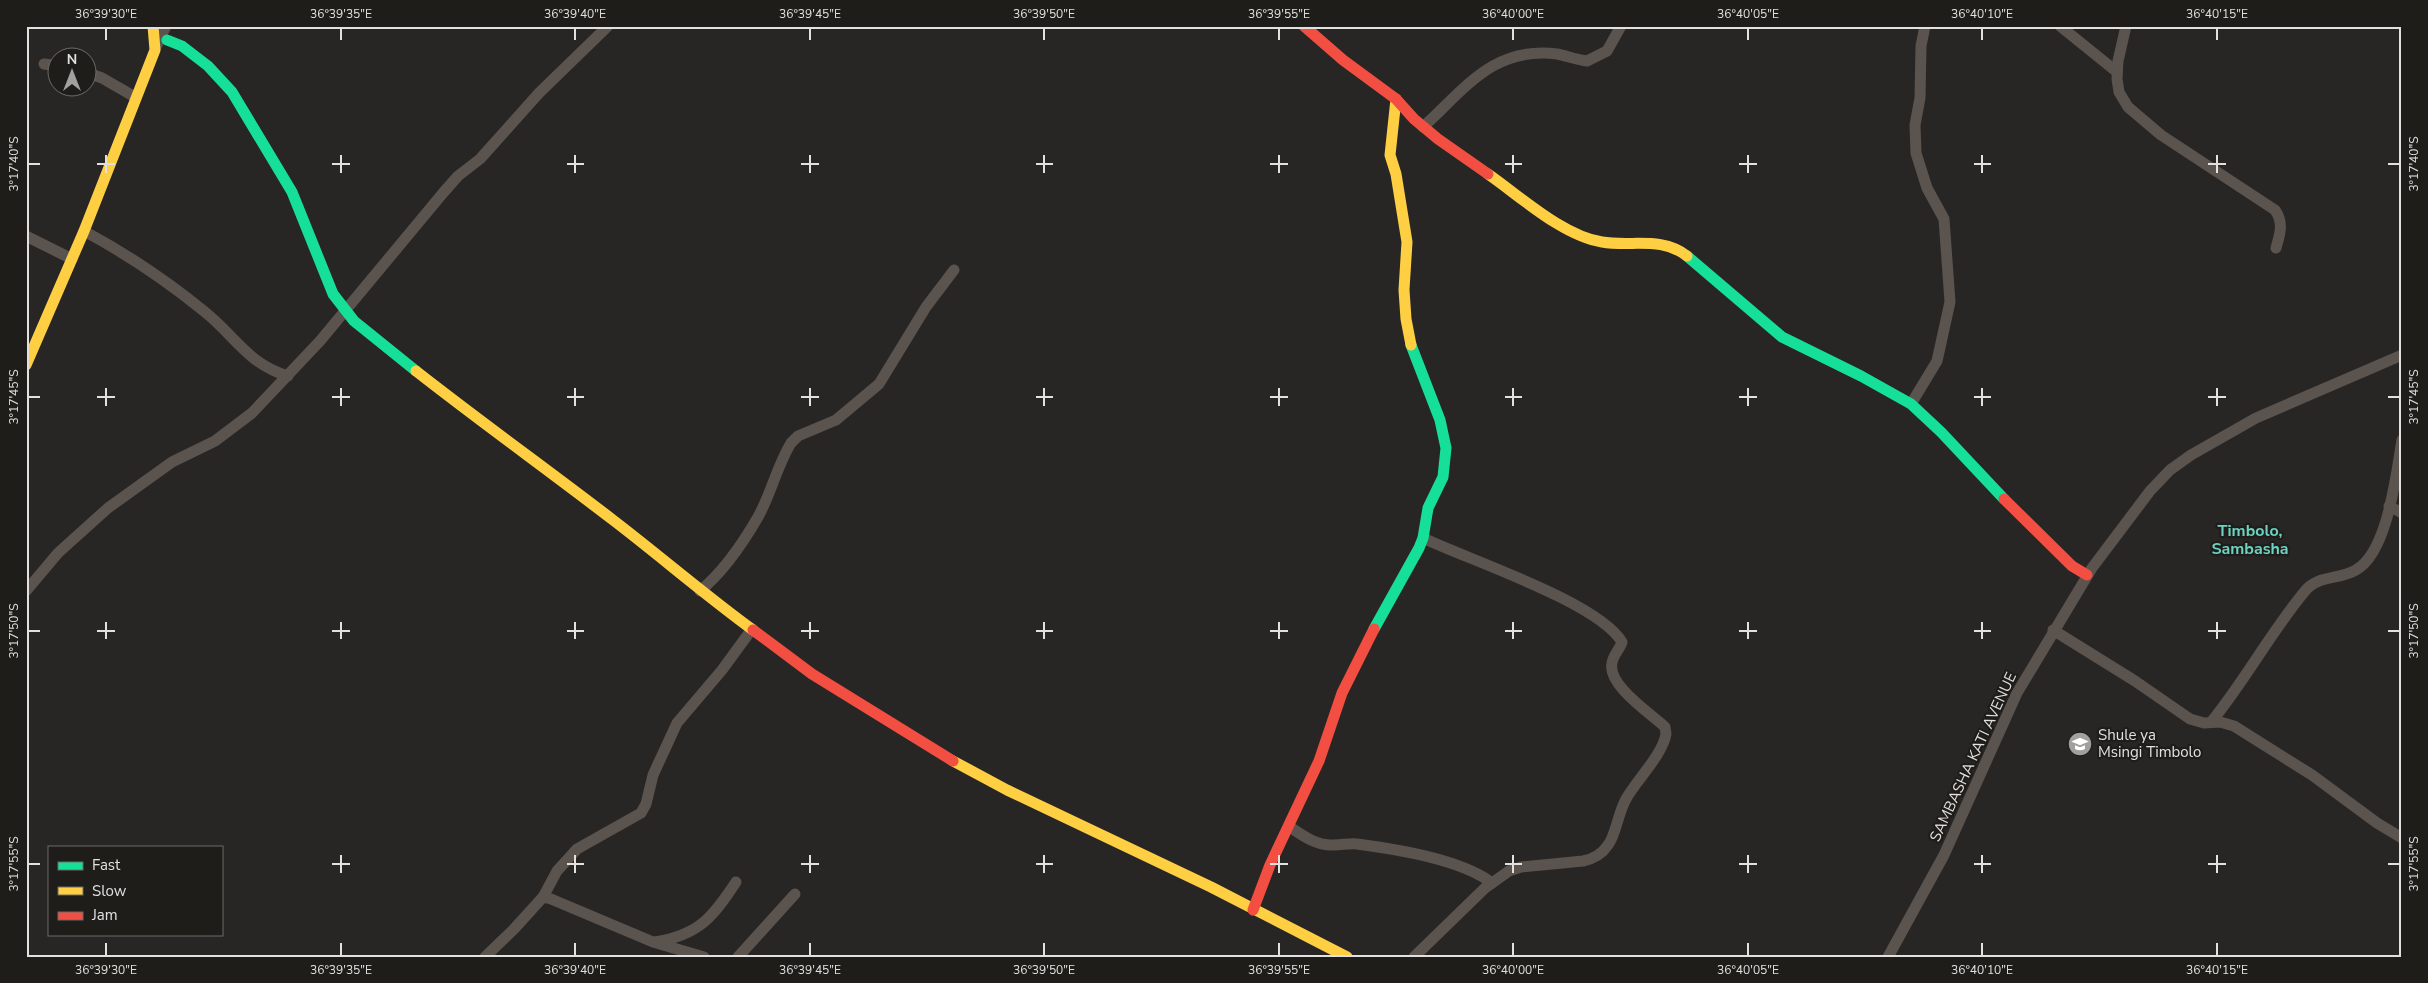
<svg xmlns="http://www.w3.org/2000/svg" width="2428" height="983" viewBox="0 0 2428 983" font-family="'Nunito Sans',sans-serif">
<style>
.lines{fill:none;stroke-linecap:round;stroke-linejoin:round}
.street{stroke:#5b534e;stroke-width:11}
.fast{stroke:#16e098;stroke-width:11}
.slow{stroke:#ffcf43;stroke-width:11}
.jam{stroke:#f24e42;stroke-width:11}
.ticks{fill:none;stroke:#e2e1df;stroke-width:2}
.labels{text-anchor:middle;stroke-width:4.5;stroke-linejoin:round;paint-order:stroke}
.poi-label{font-size:15px;fill:#e2e1df;stroke:#1f1d1a;text-anchor:start}
.street-label{font-size:15px;fill:#e2e1df;stroke:#1f1d1a}
.neighbourhood-label{font-size:16px;font-weight:bold;fill:#6cd3c3;stroke:#1f1d1a}
.neatline{fill:none;stroke:#e2e1df;stroke-width:2}
.ticks-label{font-size:12px;text-anchor:middle;fill:#e2e1df}
</style>
<rect width="100%" height="100%" fill="#282624"/>
<g class="lines">
<g class="street">
<polyline points="2060,26 2117,72"/>
<path d="M2126,26l-8,35 -1,18 2,13 9,15 33,28 114,75c9,13 5,24 1,38"/>
<polyline points="156,47 166,26"/>
<polyline points="44,64 58,66"/>
<polyline points="88,73 102,78 135,97"/>
<path d="M1423,127c42,-38 70,-81 134,-73 10,2 20,6 30,7l20,-10 14,-25"/>
<path d="M84,231c43,23 83,50 121,81 30,24 43,52 83,64"/>
<polyline points="26,236 72,259"/>
<polyline points="1911,404 1937,361 1950,302 1944,219 1927,188 1916,153 1915,125 1920,98 1921,46 1925,26"/>
<polyline points="2389,506 2402,513"/>
<polyline points="26,591 58,553 108,508 172,462 215,441 252,413 320,341 443,193 458,176 480,159 539,93 608,26"/>
<path d="M700,591c23,-19 43,-48 58,-74 13,-23 19,-51 33,-74l7,-7 38,-16 43,-36 47,-77 28,-37"/>
<polyline points="2053,630 2135,681 2190,719 2204,723 2220,722 2234,726 2312,775 2377,823 2402,838"/>
<path d="M2212,721c34,-42 59,-89 93,-130 13,-16 34,-11 51,-21 32,-18 40,-96 46,-130"/>
<path d="M1290,827c13,9 27,19 44,18 8,0 16,-2 23,-1 39,5 104,15 135,39"/>
<polyline points="543,897 551,899 653,942 704,957"/>
<path d="M655,942c44,-7 58,-25 81,-60"/>
<polyline points="485,957 514,929 543,897 557,871 577,849 641,813 646,804 653,775 677,723 722,670 752,629"/>
<polyline points="738,957 795,894"/>
<path d="M1414,957l71,-69 24,-17 12,-4 62,-6c10,-2 19,-7 25,-16 8,-10 10,-32 18,-46 10,-18 37,-45 40,-65l-1,-7c-15,-14 -58,-42 -53,-64 1,-8 8,-14 10,-21 -24,-40 -153,-82 -199,-104"/>
<polyline points="1888,957 1944,855 2017,693 2092,568 2150,491 2170,470 2191,455 2256,418 2402,355"/>
</g>
<g class="fast">
<polyline points="167,40 182,46 208,66 232,92 292,192 333,294 354,321 416,371"/>
<polyline points="1687,256 1782,337 1861,376 1911,404 1941,432 2004,499"/>
<polyline points="1374,629 1419,548 1423,538 1428,508 1443,477 1446,448 1440,420 1411,345"/>
</g>
<g class="slow">
<polyline points="1396,99 1390,155 1396,174 1407,242 1404,290 1406,319 1411,345"/>
<path d="M1488,174c33,23 75,62 114,68 29,5 60,-6 85,14"/>
<polyline points="26,365 84,231 155,50 153,26"/>
<path d="M416,371c65,51 132,99 197,149 47,36 92,75 140,110"/>
<polyline points="953,761 1007,790 1211,887 1347,957"/>
</g>
<g class="jam">
<polyline points="1304,26 1343,60 1396,99 1414,119 1438,139 1488,174"/>
<polyline points="2004,499 2072,566 2087,575"/>
<polyline points="753,630 812,674 953,761"/>
<polyline points="1253,910 1270,865 1319,761 1342,693 1374,629"/>
</g>
</g>
<path class="ticks" d="M106,28v12M341,28v12M575,28v12M810,28v12M1044,28v12M1279,28v12M1513,28v12M1748,28v12M1982,28v12M2217,28v12M106,155v18M341,155v18M575,155v18M810,155v18M1044,155v18M1279,155v18M1513,155v18M1748,155v18M1982,155v18M2217,155v18M28,164h12M97,164h18M332,164h18M567,164h17M801,164h18M1036,164h17M1270,164h18M1505,164h17M1739,164h18M1974,164h17M2208,164h18M2388,164h12M106,388v18M341,388v18M575,388v18M810,388v18M1044,388v18M1279,388v18M1513,388v18M1748,388v18M1982,388v18M2217,388v18M28,397h12M97,397h18M332,397h18M567,397h17M801,397h18M1036,397h17M1270,397h18M1505,397h17M1739,397h18M1974,397h17M2208,397h18M2388,397h12M106,622v17M341,622v17M575,622v17M810,622v17M1044,622v17M1279,622v17M1513,622v17M1748,622v17M1982,622v17M2217,622v17M28,631h12M97,631h18M332,631h18M567,631h17M801,631h18M1036,631h17M1270,631h18M1505,631h17M1739,631h18M1974,631h17M2208,631h18M2388,631h12M341,855v18M575,855v18M810,855v18M1044,855v18M1279,855v18M1513,855v18M1748,855v18M1982,855v18M2217,855v18M28,864h12M332,864h18M567,864h17M801,864h18M1036,864h17M1270,864h18M1505,864h17M1739,864h18M1974,864h17M2208,864h18M2388,864h12M106,943v13M341,943v13M575,943v13M810,943v13M1044,943v13M1279,943v13M1513,943v13M1748,943v13M1982,943v13M2217,943v13"/>
<defs>
<g id="school-disc" transform="scale(1.25)"><circle r="9.5" fill="#a1a09e" stroke="#1f1d1a"/><path d="M0-5L7-2L0 1L-7-2ZM-4 1L0 2.5L4 1V4Q0 6-4 4Z" fill="#fff"/></g>
</defs>
<g fill-rule="evenodd">
<use href="#school-disc" x="2080" y="744"/>
</g>
<g class="labels">
<g class="poi-label">
<text x="2098" y="740">Shule ya<tspan x="2098" dy="17">Msingi Timbolo</tspan></text>
</g>
<g class="street-label">
<text transform="translate(1973 757) rotate(-65)" y="5">SAMBASHA KATI AVENUE</text>
</g>
<g class="neighbourhood-label">
<text x="2250" y="536">Timbolo,<tspan x="2250" dy="18">Sambasha</tspan></text>
</g>
</g>
<rect width="2428" height="983" fill="none" stroke="#1f1d1a" stroke-width="55"/>
<rect x="48" y="846" width="175" height="90" fill="#1f1d1a" stroke="#6d6b69"/>
<rect x="58" y="862" width="25" height="8" fill="#16e098" stroke="#6d6b69"/>
<text x="92" y="870" font-size="15" fill="#e2e1df">Fast</text>
<rect x="58" y="887" width="25" height="8" fill="#ffcf43" stroke="#6d6b69"/>
<text x="92" y="896" font-size="15" fill="#e2e1df">Slow</text>
<rect x="58" y="912" width="25" height="8" fill="#f24e42" stroke="#6d6b69"/>
<text x="92" y="920" font-size="15" fill="#e2e1df">Jam</text>
<g transform="translate(72 72)"><circle r="24" fill="#1f1d1a" stroke="#6d6b69"/>
<path d="M0-4L9 19L0 12L-9 19Z" fill="#a1a09e"/>
<text y="-8" font-size="14" font-weight="bold" text-anchor="middle" fill="#e2e1df">N</text>
</g>
<rect x="28" y="28" width="2372" height="928" class="neatline"/>
<g class="ticks-label">
<text x="106" y="18">36°39'30"E</text>
<text x="341" y="18">36°39'35"E</text>
<text x="575" y="18">36°39'40"E</text>
<text x="810" y="18">36°39'45"E</text>
<text x="1044" y="18">36°39'50"E</text>
<text x="1279" y="18">36°39'55"E</text>
<text x="1513" y="18">36°40'00"E</text>
<text x="1748" y="18">36°40'05"E</text>
<text x="1982" y="18">36°40'10"E</text>
<text x="2217" y="18">36°40'15"E</text>
<text transform="translate(14 164) rotate(-90)" y="4">3°17'40"S</text>
<text transform="translate(2414 164) rotate(-90)" y="4">3°17'40"S</text>
<text transform="translate(14 397) rotate(-90)" y="4">3°17'45"S</text>
<text transform="translate(2414 397) rotate(-90)" y="4">3°17'45"S</text>
<text transform="translate(14 631) rotate(-90)" y="4">3°17'50"S</text>
<text transform="translate(2414 631) rotate(-90)" y="4">3°17'50"S</text>
<text transform="translate(14 864) rotate(-90)" y="4">3°17'55"S</text>
<text transform="translate(2414 864) rotate(-90)" y="4">3°17'55"S</text>
<text x="106" y="974">36°39'30"E</text>
<text x="341" y="974">36°39'35"E</text>
<text x="575" y="974">36°39'40"E</text>
<text x="810" y="974">36°39'45"E</text>
<text x="1044" y="974">36°39'50"E</text>
<text x="1279" y="974">36°39'55"E</text>
<text x="1513" y="974">36°40'00"E</text>
<text x="1748" y="974">36°40'05"E</text>
<text x="1982" y="974">36°40'10"E</text>
<text x="2217" y="974">36°40'15"E</text>
</g>
</svg>
